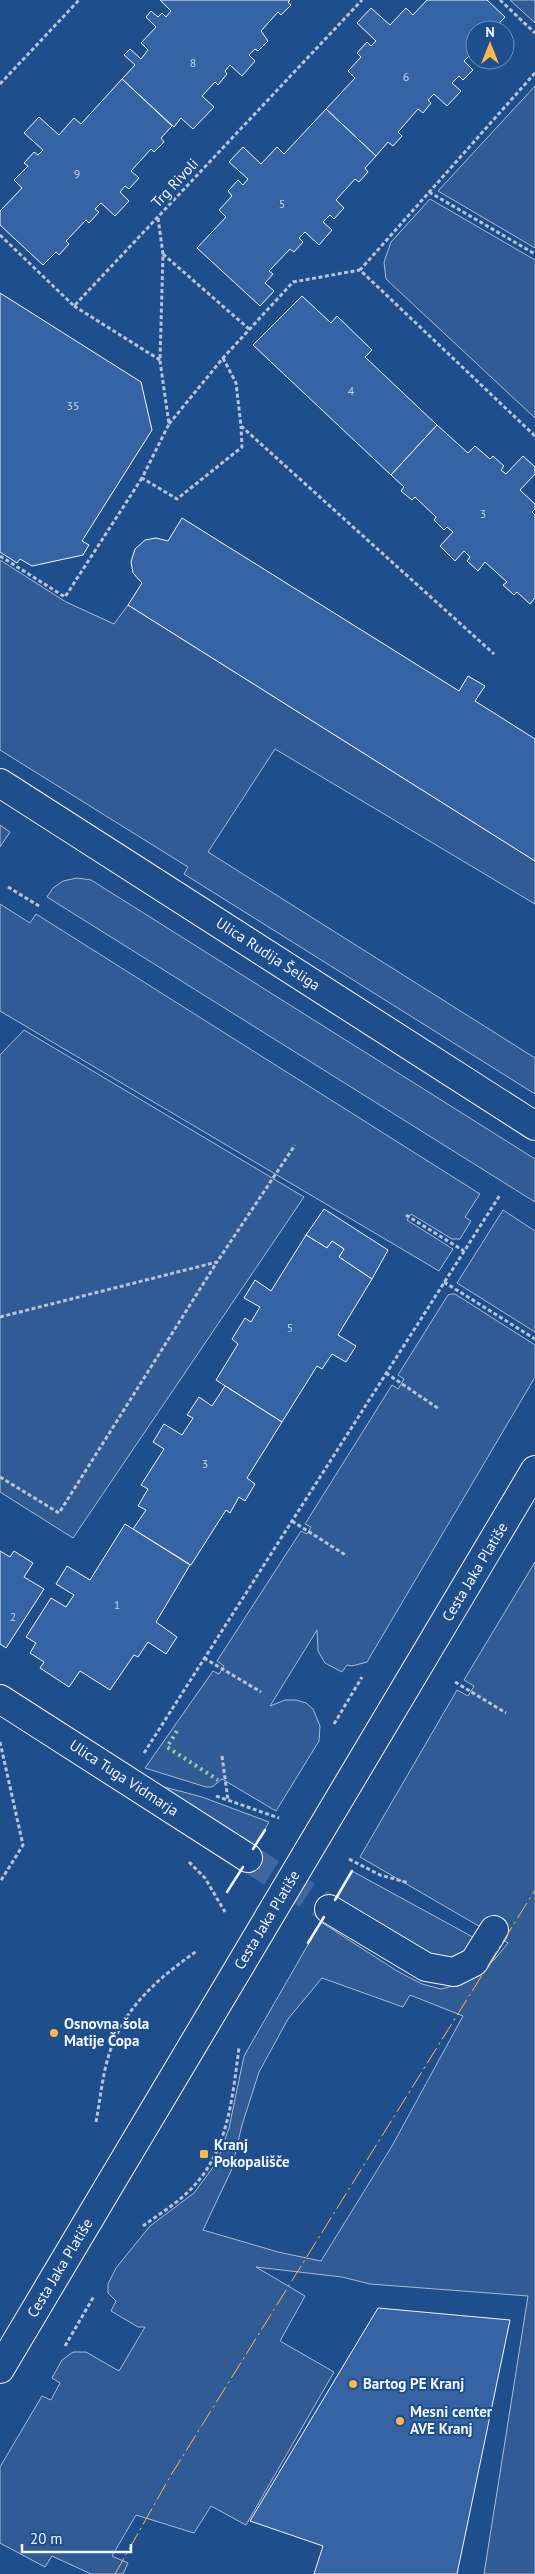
<svg xmlns="http://www.w3.org/2000/svg" width="535" height="2574" viewBox="0 0 535 2574" font-family="'PT Sans',sans-serif">
<style>
.built{fill:#305b95;stroke:#a8bbd7;fill-rule:evenodd}
.building{fill:#3563a3;stroke:#f2f6ff}
.lines{fill:none;stroke-linecap:round;stroke-linejoin:round}
.minor-tunnel{stroke:#3f679d;stroke-width:28;stroke-dasharray:28 14;stroke-linecap:butt}
.minor-casing{stroke:#f2f6ff;stroke-width:30}
.path{stroke:#b3c4dc;stroke-width:3;stroke-dasharray:4 2.5;stroke-linecap:butt}
.minor{stroke:#1f4e8c;stroke-width:28}
.hedge{stroke:#97c8a6;stroke-width:4;stroke-dasharray:2.5 4;stroke-linecap:butt}
.wall{stroke:#f2f6ff;stroke-width:2.5}
.power{stroke:#ffb74d;stroke-width:1;stroke-dasharray:18 4 2.5 4;stroke-linecap:butt}
.poi-dot{fill:#ffb74d;stroke:#1f4e8c;stroke-width:2}
.labels{text-anchor:middle;stroke-width:4;stroke-linejoin:round;paint-order:stroke}
.number-label{font-size:12px;fill:#c3d1e8}
.street-label{font-size:15px;fill:#f2f6ff;stroke:#1f4e8c}
.poi-label{font-size:15px;font-weight:bold;fill:#f2f6ff;stroke:#1f4e8c;text-anchor:start}
</style>
<rect width="100%" height="100%" fill="#1f4e8c"/>
<g class="built">
<polygon points="510,0 535,0 535,23"/>
<polygon points="535,86 535,248 438,191"/>
<polygon points="430,199 535,260 535,418 386,279 384,262 391,242"/>
<polygon points="0,560 66,602 114,624 128,605 535,861 535,904 275,749 208,852 535,1058 535,1094 184,874 188,867 0,750"/>
<polygon points="0,825 10,832 0,847"/>
<polygon points="77,878 91,880 535,1159 535,1202 47,897 53,888 63,881"/>
<polygon points="0,904 30,923 36,914 480,1194 465,1217 471,1221 460,1239 452,1239 411,1214 407,1220 453,1249 439,1271 0,1011"/>
<polygon points="24,1030 304,1197 73,1538 0,1492 0,1055"/>
<polygon points="503,1210 535,1231 535,1332 457,1283"/>
<polygon points="451,1294 455,1294 535,1345 535,1377 367,1662 352,1666 347,1665 342,1672 325,1663 318,1651 317,1630 270,1706 285,1700 296,1700 306,1703 313,1709 320,1726 319,1741 276,1811 222,1779 212,1787 206,1787 145,1768 213,1671 219,1674 224,1666 217,1661 301,1531 307,1534 311,1527 305,1524 392,1385 398,1389 404,1379 398,1375 448,1295"/>
<path d="M535,1562v1012h-51l44,-278 -158,-12 -28,-7 -86,-10 49,29 -25,45 54,31 -88,153 -35,-19 -17,27 -58,-18 -24,41 16,7 -5,11h-32l-39,-18 -7,11 -45,-24v-76l42,-71 9,4 9,-17 -8,-5 10,-18 11,-8h13l33,19 26,-44h-7l-27,-16 5,-10 -8,-8v-9l8,-16 34,-42 44,-33 23,-31 12,-34 15,-72 77,-134 76,49 25,13 19,5 23,-6 31,-24 13,-16 -148,-86 97,-167 11,6 6,-10 -10,-6zM322,1978l81,29 7,-12 53,21 -71,130 -71,115 -43,-9 -75,-22 28,-59 11,-46 17,-53 29,-53z"/>
<polygon points="153,1784 202,1797 269,1822 254,1848"/>
<polygon points="352,1871 480,1941 451,1960 436,1959 337,1897"/>
</g>
<g class="building">
<polygon points="160,0 290,0 288,2 291,5 281,15 278,12 261,31 268,41 258,51 255,49 249,55 255,61 242,76 230,65 225,71 227,74 218,85 215,82 202,96 214,107 193,129 181,118 174,127 122,79 135,65 124,55 130,49 141,59 148,50 141,43 156,27 146,17 151,11 158,17 162,13 166,17 171,11"/>
<polygon points="427,0 487,0 505,17 493,30 475,30 475,50 464,61 473,70 463,80 459,76 452,83 461,91 447,106 434,94 428,100 431,103 423,113 418,109 398,132 402,136 393,146 388,142 376,156 326,109 355,78 348,71 361,57 357,53 367,42 371,46 376,41 357,23 371,8 390,25 406,8 413,15"/>
<polygon points="122,79 172,126 161,138 164,142 154,152 151,149 131,171 139,178 129,189 125,186 120,192 129,201 115,216 101,203 95,209 99,212 89,223 86,220 66,241 69,244 59,255 56,252 43,265 0,225 0,211 22,188 14,180 28,166 24,163 34,152 38,155 43,150 24,133 39,117 59,135 74,118 81,124"/>
<polygon points="326,109 376,156 365,168 368,172 359,182 355,179 336,200 344,208 334,219 330,215 323,222 332,230 319,245 305,232 299,238 303,242 294,252 290,249 269,271 273,274 265,283 274,291 260,306 197,248 226,217 219,210 232,196 228,191 238,180 243,185 248,179 229,162 243,147 261,164 277,147 284,154"/>
<polygon points="0,293 141,382 152,430 82,541 89,545 83,555 32,566 20,559 17,563 0,552"/>
<polygon points="302,296 331,323 337,316 372,350 365,357 437,425 391,475 253,345"/>
<polygon points="437,425 468,453 475,446 490,459 493,456 504,466 501,470 506,474 523,456 535,467 535,474 520,490 535,504 535,509 532,512 535,515 535,598 530,604 517,592 514,595 503,585 507,582 485,562 478,571 467,561 470,557 464,551 455,561 440,546 453,532 447,527 444,530 434,520 436,517 415,497 412,500 401,491 404,487 391,475"/>
<polygon points="182,518 459,691 468,676 485,686 475,701 535,739 535,861 128,605 142,583 133,573 131,562 135,549 145,540 156,538 168,541"/>
<polygon points="324,1209 388,1250 372,1279 339,1257 344,1249 332,1241 327,1248 306,1235"/>
<polygon points="306,1235 327,1248 332,1241 344,1249 339,1257 372,1279 338,1335 356,1346 346,1362 332,1354 322,1369 317,1366 282,1422 216,1380 238,1344 232,1339 245,1318 251,1322 260,1307 244,1298 255,1280 271,1291"/>
<polygon points="225,1386 282,1422 247,1478 255,1484 245,1501 239,1497 230,1513 226,1510 191,1565 133,1529 146,1510 138,1506 148,1489 141,1485 164,1449 153,1442 164,1424 182,1435 193,1418 187,1415 199,1397 212,1406"/>
<polygon points="125,1524 190,1565 156,1622 177,1637 166,1654 148,1642 138,1657 134,1655 110,1690 80,1671 69,1687 40,1668 44,1662 30,1653 36,1643 26,1637 51,1598 66,1607 74,1595 56,1584 67,1566 90,1580"/>
<polygon points="0,1551 10,1557 14,1551 33,1563 24,1577 44,1589 6,1648 0,1644"/>
<polygon points="378,2308 510,2320 457,2574 314,2574 323,2546 250,2521"/>
</g>
<g class="lines">
<polyline class="minor-tunnel" points="248,1858 329,1909"/>
<g class="minor-casing">
<g id="minor">
<polyline points="0,783 535,1126"/>
<polyline points="0,1699 248,1858"/>
<polyline points="329,1909 426,1967 454,1972 474,1962 494,1930"/>
<polyline points="0,2369 535,1470"/>
</g>
</g>
<g class="path">
<polyline points="500,0 535,33"/>
<polyline points="535,73 360,270 535,436"/>
<polyline points="0,84 79,0"/>
<polyline points="429,192 535,254"/>
<polyline points="158,218 163,254 160,361 169,424 142,478 177,499 242,447 241,426"/>
<polyline points="0,235 74,306 362,0"/>
<polyline points="163,254 249,329"/>
<polyline points="74,306 160,360"/>
<polyline points="223,358 236,383 241,426 494,654"/>
<polyline points="169,424 223,358 293,282 360,270"/>
<polyline points="0,556 65,597 142,478"/>
<polyline points="8,887 39,906"/>
<polyline points="406,1215 464,1251"/>
<polyline points="444,1282 535,1339"/>
<polyline points="0,1317 217,1262 295,1145"/>
<polyline points="386,1373 439,1409"/>
<polyline points="0,1477 59,1513 217,1262"/>
<polyline points="292,1521 347,1556"/>
<polyline points="204,1658 261,1692"/>
<polyline points="455,1682 506,1713"/>
<polyline points="334,1724 362,1677"/>
<polyline points="0,1742 23,1845 0,1882"/>
<polyline points="144,1753 500,1195"/>
<polyline points="222,1756 228,1800"/>
<polyline points="216,1796 279,1818"/>
<polyline points="349,1859 380,1875 409,1883"/>
<polyline points="189,1862 205,1878 225,1912"/>
<path d="M96,2122c4,-21 6,-44 12,-64 13,-48 50,-80 89,-107"/>
<path d="M143,2226c15,-11 33,-22 46,-35 39,-38 43,-91 50,-143"/>
<polyline points="65,2346 94,2296"/>
</g>
<use href="#minor" class="minor"/>
<polyline class="hedge" points="177,1731 167,1747 218,1780"/>
<g class="wall">
<polyline points="253,1849 265,1830"/>
<polyline points="227,1892 243,1867"/>
<polyline points="335,1900 352,1871"/>
<polyline points="308,1943 324,1917"/>
</g>
<polyline class="power" points="115,2574 171,2475 535,1890"/>
</g>
<g class="poi-dot">
<circle cx="54" cy="2033" r="5"/>
<rect x="199" y="2149" width="10" height="10" rx="2.5"/>
<circle cx="353" cy="2384" r="5"/>
<circle cx="400" cy="2421" r="5"/>
</g>
<g class="labels">
<g class="number-label">
<text x="193" y="67">8</text>
<text x="406" y="81">6</text>
<text x="77" y="178">9</text>
<text x="282" y="208">5</text>
<text x="351" y="395">4</text>
<text x="73" y="410">35</text>
<text x="483" y="518">3</text>
<text x="290" y="1332">5</text>
<text x="205" y="1468">3</text>
<text x="117" y="1609">1</text>
<text x="13" y="1621">2</text>
</g>
<g class="street-label">
<text transform="translate(175 183) rotate(-47)" y="5">Trg Rivoli</text>
<text transform="translate(268 954) rotate(33)" y="5">Ulica Rudija Šeliga</text>
<text transform="translate(475 1572) rotate(-59)" y="5">Cesta Jaka Platiše</text>
<text transform="translate(124 1778) rotate(33)" y="5">Ulica Tuga Vidmarja</text>
<text transform="translate(267 1920) rotate(-59)" y="5">Cesta Jaka Platiše</text>
<text transform="translate(60 2268) rotate(-59)" y="5">Cesta Jaka Platiše</text>
</g>
<g class="poi-label">
<text x="64" y="2029">Osnovna šola<tspan x="64" dy="17">Matije Čopa</tspan></text>
<text x="214" y="2150">Kranj<tspan x="214" dy="17">Pokopališče</tspan></text>
<text x="363" y="2389">Bartog PE Kranj</text>
<text x="410" y="2417">Mesni center<tspan x="410" dy="17">AVE Kranj</tspan></text>
</g>
</g>
<g transform="translate(490 45)"><circle r="24" fill="#1f4e8c" stroke="#7391ba"/>
<path d="M0-4L9 19L0 12L-9 19Z" fill="#ffb74d"/>
<text y="-8" font-size="14" font-weight="bold" text-anchor="middle" fill="#f2f6ff">N</text>
</g>
<path d="M22 2544v8h109v-8" fill="none" stroke="#f2f6ff" stroke-width="2.5"/>
<text x="30" y="2544" font-size="15" fill="#f2f6ff" stroke="#1f4e8c" stroke-width="4" paint-order="stroke">20 m</text>
</svg>
